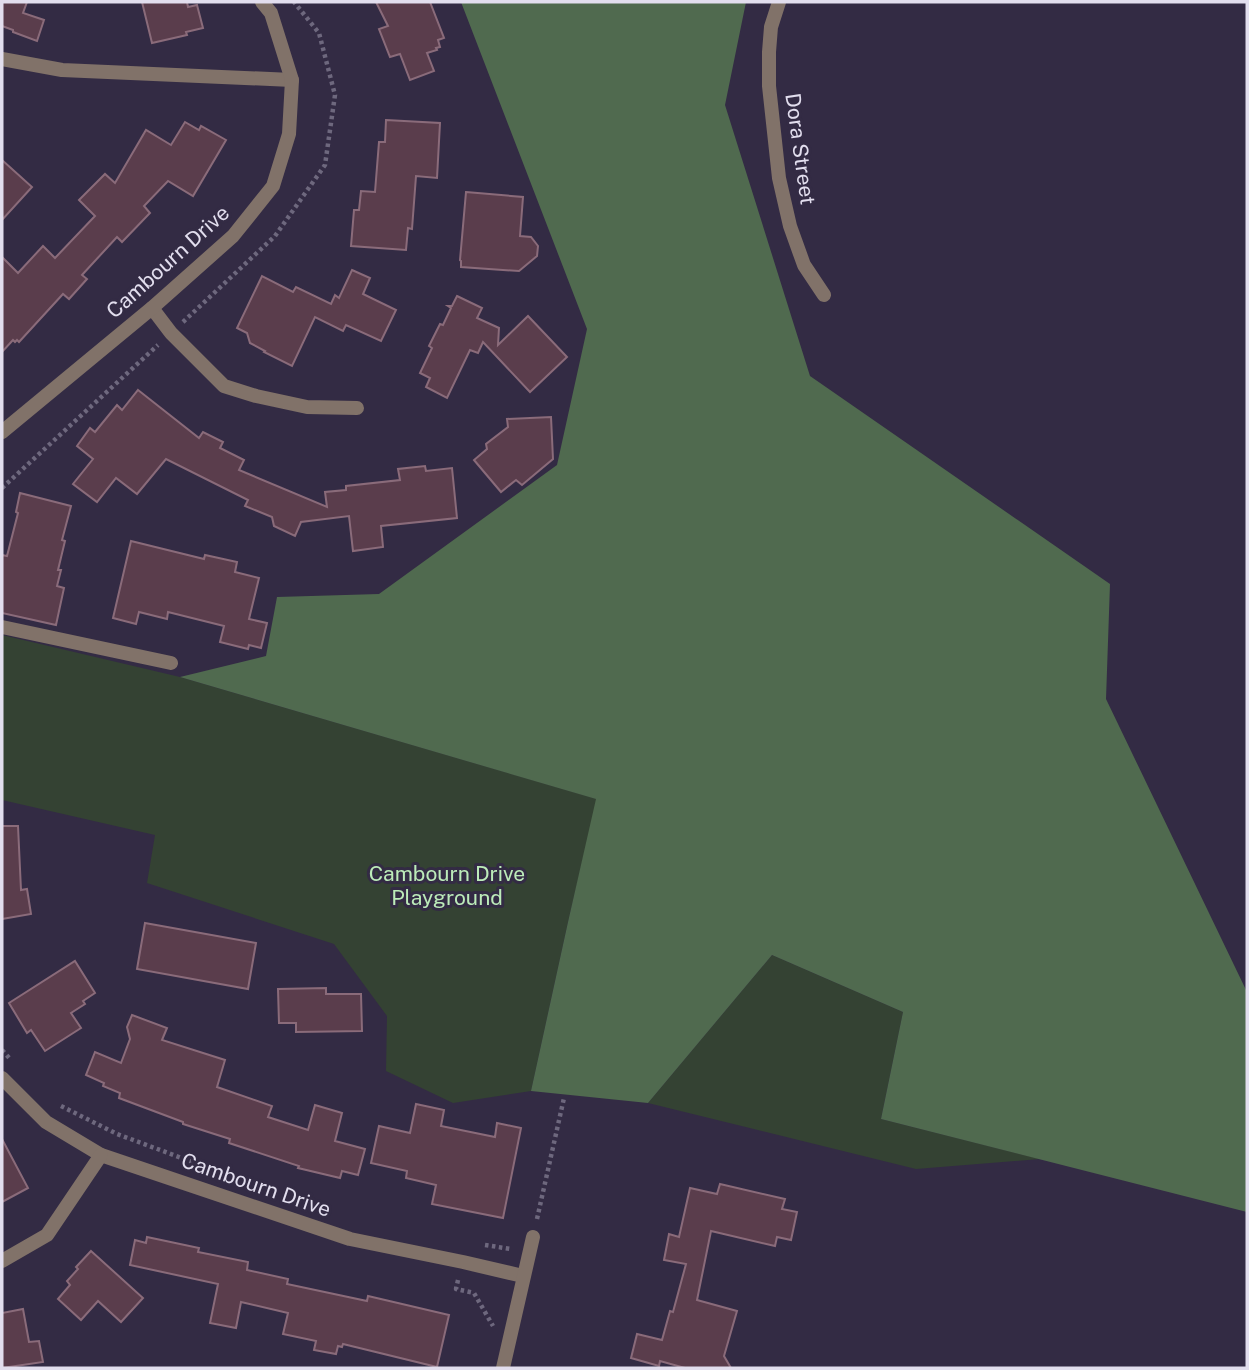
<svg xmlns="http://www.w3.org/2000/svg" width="1249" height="1370" viewBox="0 0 1249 1370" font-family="'Public Sans',sans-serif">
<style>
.green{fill:#344233}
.forest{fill:#506a4f}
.building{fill:#5a3d4c;stroke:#8a6b7a;stroke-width:2}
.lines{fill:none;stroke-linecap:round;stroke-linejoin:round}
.path{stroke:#6e687e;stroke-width:4.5;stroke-dasharray:3.5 3.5;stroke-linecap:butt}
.service{stroke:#817269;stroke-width:14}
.minor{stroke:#817269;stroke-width:14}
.labels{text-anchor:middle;stroke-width:6;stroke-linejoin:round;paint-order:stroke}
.street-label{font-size:21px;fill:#e2deee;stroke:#332b44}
.park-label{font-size:21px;fill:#bcebb9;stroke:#332b44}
</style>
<rect width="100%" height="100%" fill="#332b44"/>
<g class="green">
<polygon points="2,635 180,677 597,799 568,922 531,1091 453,1103 386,1071 387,1016 334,944 147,883 155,835 2,800"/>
<polygon points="772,955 903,1012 881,1119 1040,1159 916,1169 648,1103"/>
</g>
<polygon class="forest" points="461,2 746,2 725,105 810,376 1110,584 1106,699 1247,992 1247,1212 881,1119 903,1012 772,955 648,1103 531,1091 568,922 596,799 180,677 266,656 277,597 379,594 557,465 587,329"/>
<g class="building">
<polygon points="2,2 27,2 23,13 44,20 37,41 13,32 13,30 2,26"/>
<polygon points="142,2 187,2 188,7 197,5 203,28 186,32 187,35 152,43"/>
<polygon points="376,2 430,2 444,38 438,40 440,47 436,48 437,50 427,53 434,71 410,80 400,54 390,57 379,29 388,26"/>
<polygon points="386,120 440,123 437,178 416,176 412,229 408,228 406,250 351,246 354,210 359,210 361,191 375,192 379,142 385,142"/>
<polygon points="185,122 199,130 201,126 226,140 193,196 168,181 144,206 150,213 122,242 117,237 82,275 87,279 69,299 63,294 19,342 17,340 15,342 13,340 2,352 2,257 18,273 43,246 55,258 95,216 79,200 105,174 115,183 146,130 171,145"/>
<polygon points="2,160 32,187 2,220"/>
<polygon points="466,192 523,197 520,236 531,237 538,246 537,256 519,271 461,267 461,261 460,260"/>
<polygon points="352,270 370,278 363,294 396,310 381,341 346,325 343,331 315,317 292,366 264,352 265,351 250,343 247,333 237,328 262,276 293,292 296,287 331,304 335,295 339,298"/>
<polygon points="457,296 482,308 477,318 499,328 498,345 528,316 567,357 530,392 483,342 478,353 470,350 447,398 426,387 430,378 420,373 432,348 429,346 440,324 443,325 451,308 448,306 452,306"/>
<polygon points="138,390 199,438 203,432 223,442 220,448 244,460 239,470 327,507 325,492 346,490 346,486 400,480 398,469 425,466 426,471 452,468 457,518 381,526 383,547 353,551 349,516 301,522 295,536 274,526 272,517 245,506 248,500 166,459 137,494 116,478 97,502 73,484 93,459 77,446 90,428 95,432 117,405 122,410"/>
<polygon points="551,417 553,459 522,485 516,480 501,492 474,460 487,449 486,444 508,427 507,419"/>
<polygon points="20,493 71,506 62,540 65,541 58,570 61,570 57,586 64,588 56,625 2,613 2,555 7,556 18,513 16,512"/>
<polygon points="131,541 204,559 205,555 237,562 235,572 259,578 249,619 267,623 261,648 249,645 248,649 220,642 224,626 168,612 167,619 139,612 136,624 113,618"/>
<polygon points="2,826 18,826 21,890 27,889 31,914 2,919"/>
<polygon points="145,923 256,943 248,989 137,969"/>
<polygon points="75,961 95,993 83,1001 85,1004 71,1013 81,1028 45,1051 31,1030 27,1033 9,1003"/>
<polygon points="326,988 326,994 361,994 362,1031 296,1032 296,1023 279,1023 278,989"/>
<polygon points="132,1015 167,1028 162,1040 225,1060 217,1087 272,1106 268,1117 308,1130 315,1105 342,1113 335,1141 365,1149 358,1175 342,1171 340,1178 298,1168 299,1166 229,1143 230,1139 183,1124 183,1122 119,1098 120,1093 103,1086 104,1083 86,1075 95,1052 121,1063 130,1039 127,1027"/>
<polygon points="416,1104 444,1110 441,1126 495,1137 497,1123 521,1128 503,1218 432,1204 436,1185 406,1178 407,1171 371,1163 379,1126 410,1133"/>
<polygon points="2,1139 28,1188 2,1202"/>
<polygon points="720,1184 785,1199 782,1209 797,1212 791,1240 777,1237 775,1246 711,1231 697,1300 737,1311 724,1356 731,1368 685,1368 660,1361 659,1366 631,1358 637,1334 662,1340 670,1311 673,1312 686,1264 664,1260 669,1234 679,1237 690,1188 717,1194"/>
<polygon points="147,1237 199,1248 198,1252 248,1262 247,1270 288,1279 287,1284 367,1301 368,1296 449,1315 437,1367 343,1344 342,1347 338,1346 336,1354 314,1350 316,1341 283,1334 288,1313 241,1302 236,1328 210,1323 218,1284 130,1265 135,1240 146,1243"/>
<polygon points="91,1251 143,1298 121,1322 98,1301 81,1320 58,1299 70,1285 67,1281 78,1269 76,1267"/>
<polygon points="23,1309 29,1342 39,1341 43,1362 2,1368 2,1313"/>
</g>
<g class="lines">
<g class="path">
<polyline points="183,322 275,236 325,165 335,95 319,33 294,2"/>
<polyline points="2,488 158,345"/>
<polyline points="2,1050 11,1060"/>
<polyline points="61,1106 117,1134 214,1170"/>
<polyline points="537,1219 564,1098"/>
<polyline points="485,1245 511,1249"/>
<polyline points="458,1280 456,1289 474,1293 493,1326"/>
</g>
<g class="service">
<polyline points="2,59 62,70 292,80"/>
<polyline points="2,627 171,663"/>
</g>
<g class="minor">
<polyline points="779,2 771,27 769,52 769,86 779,178 790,226 804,265 824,295"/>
<polyline points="152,308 171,333 224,386 256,396 307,407 357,408"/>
<polyline points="2,432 152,308 233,236 273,186 289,134 292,80 271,13 262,2"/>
<polyline points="2,1078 46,1122 101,1155 350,1239 463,1262 523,1276"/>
<polyline points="2,1261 47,1235 101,1155"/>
<polyline points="503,1368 533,1237"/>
</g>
</g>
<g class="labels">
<g class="street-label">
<text transform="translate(800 149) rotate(82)" y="7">Dora Street</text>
<text transform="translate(168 262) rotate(-42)" y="7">Cambourn Drive</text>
<text transform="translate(256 1185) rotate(19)" y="7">Cambourn Drive</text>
</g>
<g class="park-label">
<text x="447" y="881">Cambourn Drive<tspan x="447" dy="24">Playground</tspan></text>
</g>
</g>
<rect width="1249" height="1370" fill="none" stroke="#e2deee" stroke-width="7"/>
</svg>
